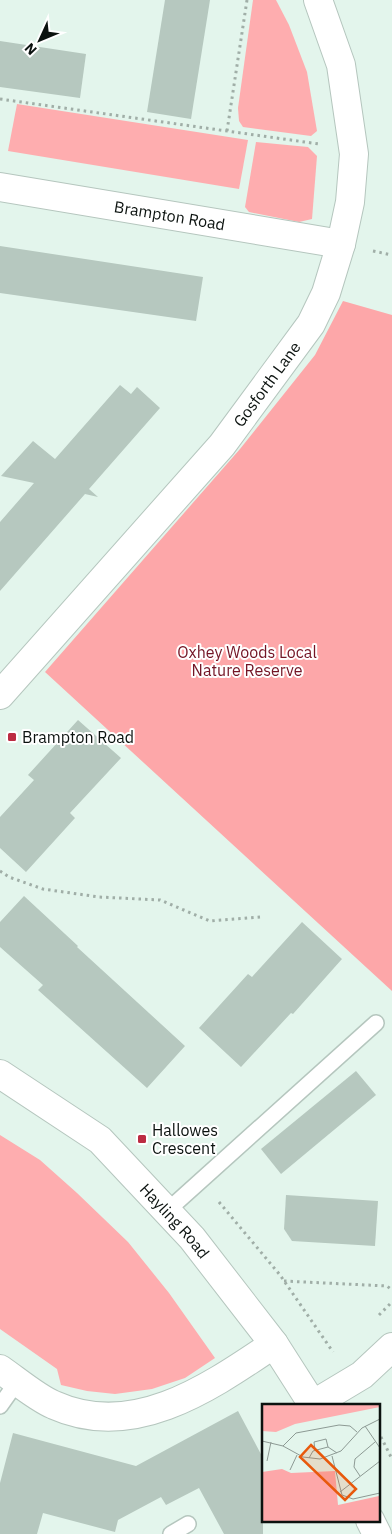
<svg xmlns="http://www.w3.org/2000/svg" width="392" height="1534" viewBox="0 0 392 1534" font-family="'IBM Plex Sans',sans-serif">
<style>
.green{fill:#feadaf}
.forest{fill:#fda7a9}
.building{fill:#b6c8bf}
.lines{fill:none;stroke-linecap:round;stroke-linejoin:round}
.service-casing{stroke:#b5c6be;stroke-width:18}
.minor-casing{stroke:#b5c6be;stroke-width:30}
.tertiary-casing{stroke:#b5c6be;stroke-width:30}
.path{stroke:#a0aea7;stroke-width:3;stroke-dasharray:2.5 4;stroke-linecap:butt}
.service{stroke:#fff;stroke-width:15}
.minor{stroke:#fff;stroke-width:28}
.tertiary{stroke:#fff;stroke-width:28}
.poi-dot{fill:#bc2b42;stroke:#fff;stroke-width:2}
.labels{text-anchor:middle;stroke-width:4;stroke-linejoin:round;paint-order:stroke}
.street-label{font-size:16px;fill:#0b120f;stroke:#fff}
.park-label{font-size:16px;fill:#731525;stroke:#fff}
.poi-label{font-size:16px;fill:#0b120f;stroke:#fff;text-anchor:start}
.inset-road{fill:none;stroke:#8d9a94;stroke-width:1}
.view{fill:#e8590c;fill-opacity:0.15;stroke:#e8590c;stroke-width:2.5}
.inset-edge{fill:none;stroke:#0b120f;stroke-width:2.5}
</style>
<rect width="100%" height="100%" fill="#e3f5ec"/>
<g class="green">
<polygon points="253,0 276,0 289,25 307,72 317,131 311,136 243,127 239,121 238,108"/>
<polygon points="17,104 248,140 239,189 8,151"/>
<polygon points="256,142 308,147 317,156 312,219 299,222 249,212 245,207"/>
<polygon points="0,1135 40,1160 77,1193 128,1242 169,1293 215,1358 185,1378 152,1389 115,1394 87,1391 61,1385 57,1369 0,1329"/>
</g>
<polygon class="forest" points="343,301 392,315 392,991 45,672 240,449 315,355"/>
<g class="building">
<polygon points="165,0 210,0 191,119 147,112"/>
<polygon points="0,41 86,54 80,98 0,87"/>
<polygon points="0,246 203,277 196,321 0,293"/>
<polygon points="120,385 131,394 137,387 160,408 89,489 98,497 85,494 0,591 0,522 34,483 1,476 33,441 55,459"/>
<polygon points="78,720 121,758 70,813 75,818 26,872 0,848 0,817 34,780 28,775"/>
<polygon points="24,896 78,946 77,947 185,1046 147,1088 38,990 43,985 0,947 0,922"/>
<polygon points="302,922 342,959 293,1014 291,1013 241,1067 199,1028 248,974 252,977"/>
<polygon points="356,1071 376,1095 281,1174 261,1149"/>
<polygon points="286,1195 378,1201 375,1246 292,1241 284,1229"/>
<polygon points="238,1411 263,1458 263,1534 224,1534 199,1488 166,1505 161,1497 118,1520 115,1532 43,1513 37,1534 0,1534 0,1483 13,1433 136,1466"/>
</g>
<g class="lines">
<g class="service-casing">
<g id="service">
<polyline points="167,1211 376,1023"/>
<polyline points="0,1406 17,1382"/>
<polyline points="171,1534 188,1524"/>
</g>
</g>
<g class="minor-casing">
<g id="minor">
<path id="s1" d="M0,187l341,57"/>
<path d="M0,1369c16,11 37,29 54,36 80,36 156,-18 220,-61"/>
<polyline points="312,1405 362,1375 392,1347"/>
</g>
</g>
<g class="tertiary-casing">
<g id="tertiary">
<path id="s2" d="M0,695l222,-250 89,-121 15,-31 15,-49 9,-42 4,-48 -13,-89 -23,-65"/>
<path id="s3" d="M0,1074l100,66 92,98 82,106 39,61"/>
<polyline points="370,1520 377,1534"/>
</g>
</g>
<g class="path">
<polyline points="0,99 319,144"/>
<polyline points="227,131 247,0"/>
<polyline points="373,251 392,255"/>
<polyline points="0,871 9,877 43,889 99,897 160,900 210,921 260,917"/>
<polyline points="219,1202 280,1275 333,1352"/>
<polyline points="284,1281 387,1286 392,1290"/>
<polyline points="379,1315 392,1302"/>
<polyline points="378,1431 392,1459"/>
</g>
<use href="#service" class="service"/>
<use href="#minor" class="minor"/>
<use href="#tertiary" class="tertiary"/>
</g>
<g class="poi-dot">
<rect x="7" y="732" width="10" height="10" rx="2.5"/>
<rect x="137" y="1134" width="10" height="10" rx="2.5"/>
</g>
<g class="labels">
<g class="street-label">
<text dy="6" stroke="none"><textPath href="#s1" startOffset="172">Brampton Road</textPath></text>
<text dy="6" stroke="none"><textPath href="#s2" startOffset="410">Gosforth Lane</textPath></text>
<text dy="6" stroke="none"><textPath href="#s3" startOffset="230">Hayling Road</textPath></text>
</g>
<g class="park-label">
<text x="247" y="658">Oxhey Woods Local<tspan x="247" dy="18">Nature Reserve</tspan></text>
</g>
<g class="poi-label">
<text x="22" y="743">Brampton Road</text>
<text x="152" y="1136">Hallowes<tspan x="152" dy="18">Crescent</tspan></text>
</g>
</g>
<g transform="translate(262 1404)">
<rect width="118" height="118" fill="#e3f5ec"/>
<path d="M0,0h117l1,3 -85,17 -19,8 -14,-1z" fill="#feadaf"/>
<path d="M20,65l9,4 44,-2 3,34 41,-9v25h-117v-49z" fill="#fda7a9"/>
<path class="inset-road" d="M103,22l15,22M0,37l21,5 20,11 17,2 21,-8 21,-23 18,-9M21,42l13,-13 43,-8 11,1 7,6M53,46l-1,-8 12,-3 2,8M70,52l10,39 11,4 27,-6M47,54l4,-7 15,-4 9,6M5,57l4,-19M28,66l7,-15M98,72l-6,-9 1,-8 20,-17M78,88l40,-31"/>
<path class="view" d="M49,41l45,44 -11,11 -45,-43z"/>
<rect width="118" height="118" class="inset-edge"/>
</g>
<g transform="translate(40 40) rotate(226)" stroke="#ffffff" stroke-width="4" paint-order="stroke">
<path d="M0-4L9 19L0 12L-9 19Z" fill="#0b120f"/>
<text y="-8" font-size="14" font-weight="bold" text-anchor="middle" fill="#0b120f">N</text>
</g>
</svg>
